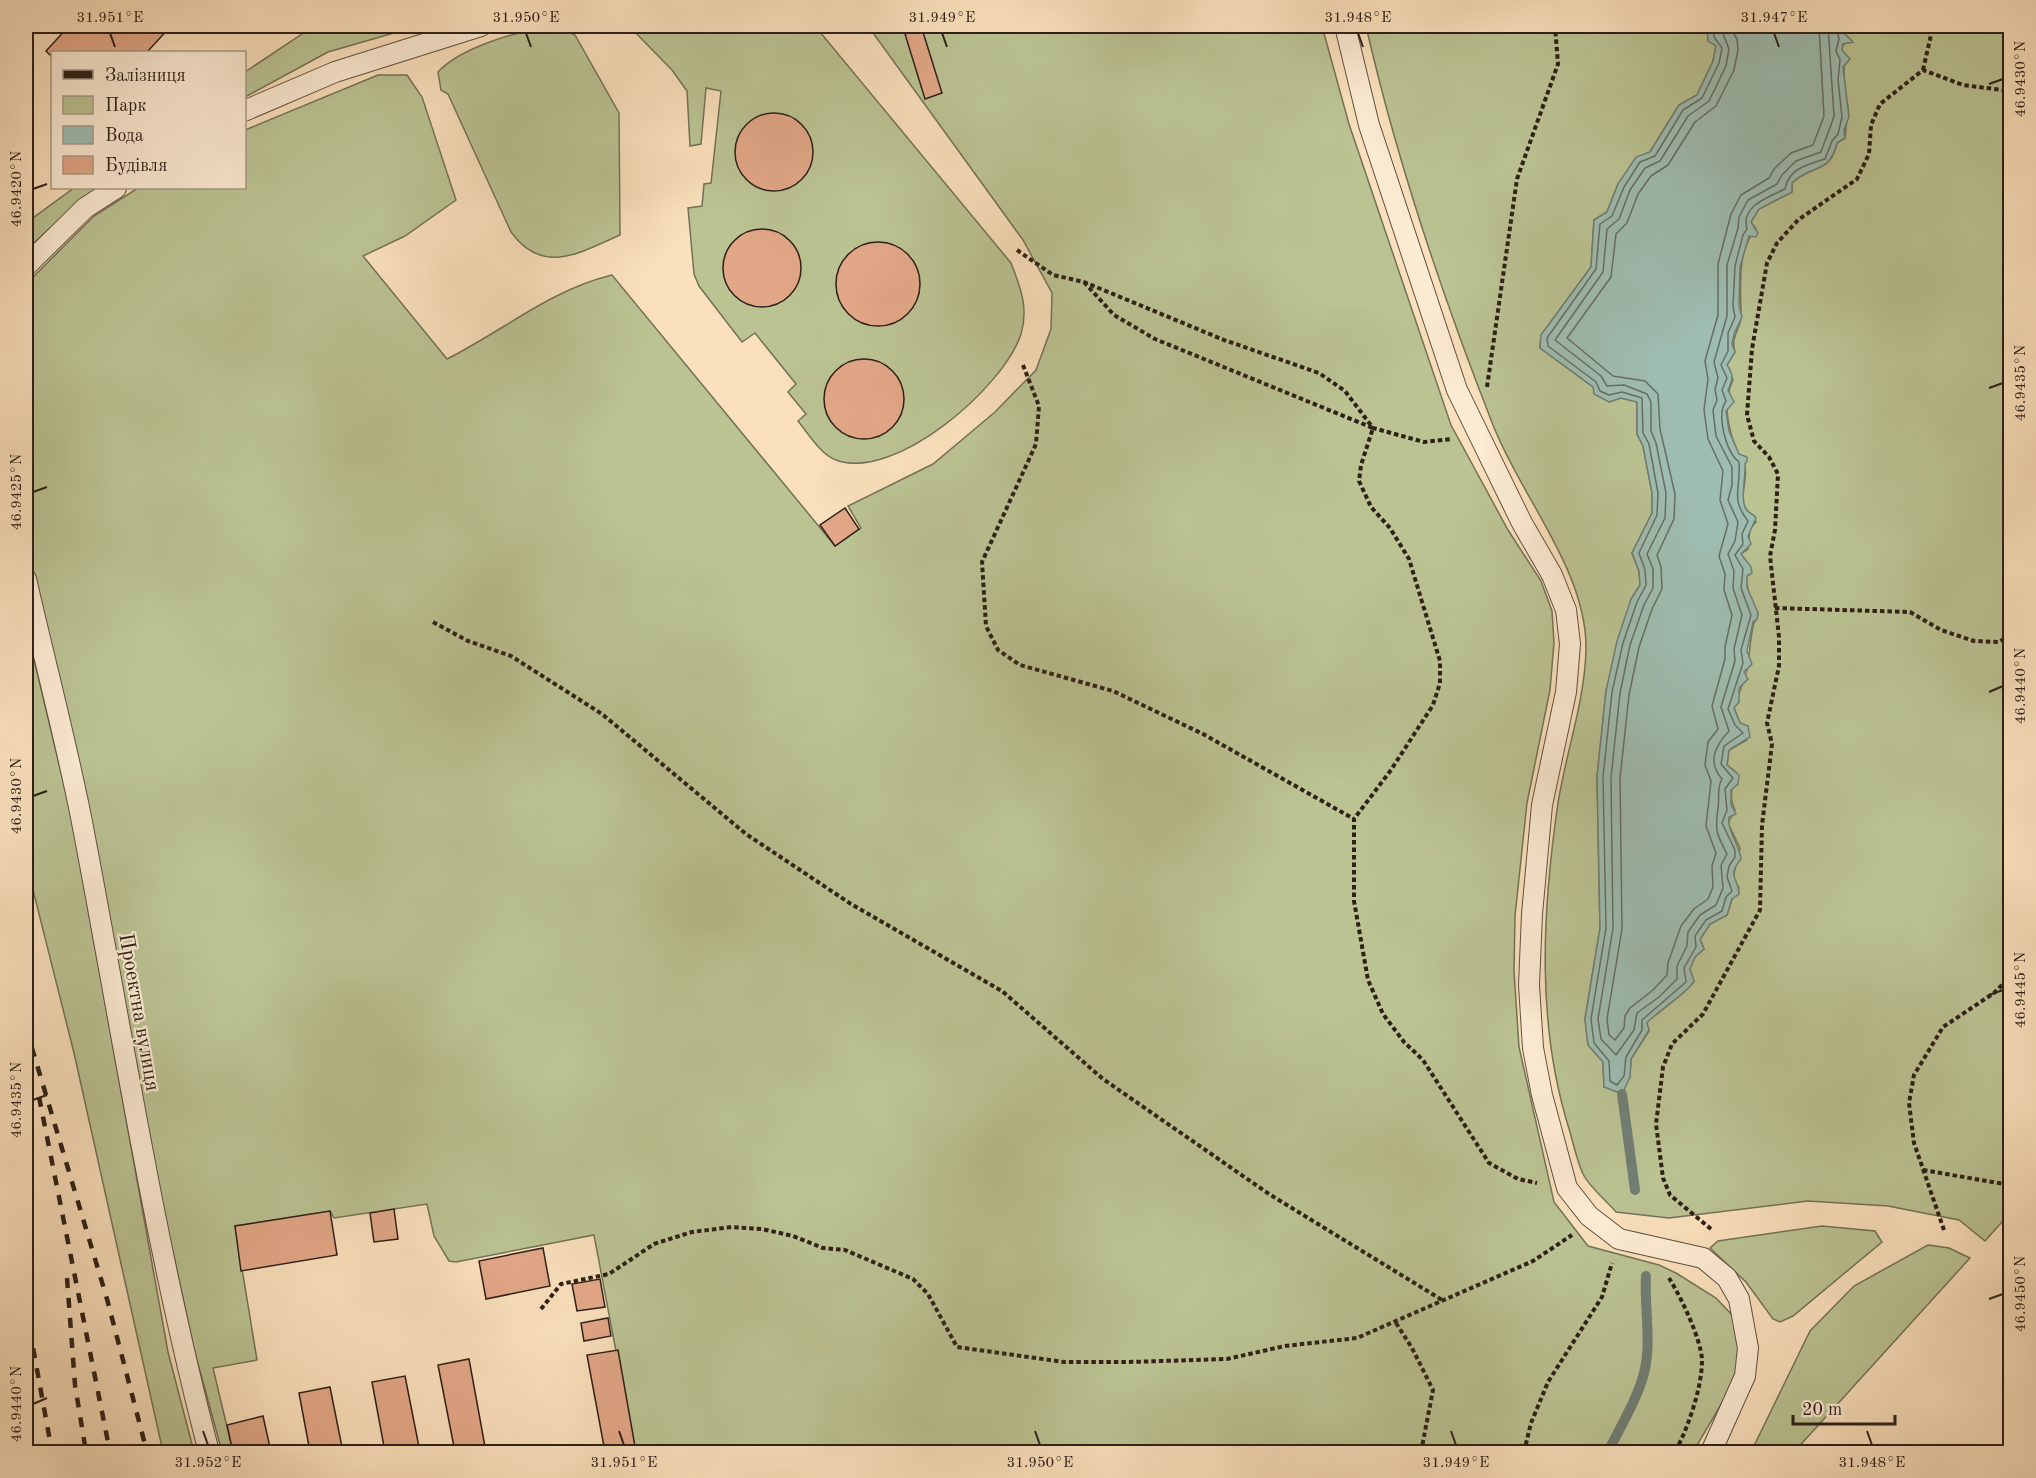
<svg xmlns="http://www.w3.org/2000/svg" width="2036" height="1478" viewBox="0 0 2036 1478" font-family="'Old Standard TT',serif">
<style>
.green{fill:#bbc393;stroke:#747256;stroke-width:1.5}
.water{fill:#9ebdb1;stroke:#717e74;stroke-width:1.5}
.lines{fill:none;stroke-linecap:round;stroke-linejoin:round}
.shore{stroke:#666e64;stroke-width:1.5}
.stream{stroke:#717e74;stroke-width:10}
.building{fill:#e2a787;stroke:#2d2018;stroke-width:1.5}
.service-casing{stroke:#605041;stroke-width:22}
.path{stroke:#2d2018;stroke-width:4;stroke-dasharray:4.5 3;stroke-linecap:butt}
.service{stroke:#fcebd3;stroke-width:20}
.rail{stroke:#2d2018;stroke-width:4.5;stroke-dasharray:10 10;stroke-linecap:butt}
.ticks{fill:none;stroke:#2d2018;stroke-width:2}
.labels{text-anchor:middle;stroke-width:4.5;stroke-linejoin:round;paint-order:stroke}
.street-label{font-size:21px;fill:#2d2018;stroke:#fcebd3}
.neatline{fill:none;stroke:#2d2018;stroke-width:2}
.ticks-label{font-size:15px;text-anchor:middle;fill:#2d2018}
</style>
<rect width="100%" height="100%" fill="#fae0bc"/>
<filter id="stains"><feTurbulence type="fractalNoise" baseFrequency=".00333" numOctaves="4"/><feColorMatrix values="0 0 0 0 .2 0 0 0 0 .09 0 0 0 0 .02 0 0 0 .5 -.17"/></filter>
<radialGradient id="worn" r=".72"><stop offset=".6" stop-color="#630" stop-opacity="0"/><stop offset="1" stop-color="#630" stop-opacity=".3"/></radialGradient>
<g class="green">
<polygon points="314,26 418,26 328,52 245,97 245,72"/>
<path d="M629,26h186l196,237c9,23 18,45 10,71 -17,53 -126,148 -185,126 -15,-5 -28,-27 -38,-39l8,-7 -18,-22 8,-8 -41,-51 -13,9 -43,-56 -5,-12 -6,-66 14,-2 2,-22 7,-1 10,-92 -15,-3 -5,56 -11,2 -3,-55 -15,-21z"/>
<path d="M868,26h454l27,98 102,301 57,105 33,51 11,30 2,32 -4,47 -23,113 -12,113 -1,55 5,76 35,155 34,44 71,19 17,8 40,25 17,18 8,24 -4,29 -11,27 -33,56h-1058l-41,-217 -138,27 -7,-1 -15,-25 -7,-32 -93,14 -4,-7 -95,15 22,134 -44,8 20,84h-11l-28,-103 -44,-203 -61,-331 -63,-273v-258l68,-68 44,-28h106l1,-58 133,-55h29l15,22 34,103 -51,36 -42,20 84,103c56,-28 103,-69 165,-84l223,271 26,-18 -13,-22 85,-42 62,-52 41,-42 15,-41 1,-36 -29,-53z"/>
<path d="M1366,26h341l1,14 8,6 -3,15 -16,34 -18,10 -29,47 -32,32 -11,28 -13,8 -3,47 -50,68 -1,13 53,39 16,15 12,-4 16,4v32l6,12 9,47v20l-20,40 7,18 1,14 -9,14 -25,92 -9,86 3,151 -15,91 3,26 15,17 1,25 26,-10 1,-18 18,-28 -3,-8c10,-10 44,-32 48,-42l-5,-12 6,-12 9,-8 -4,-10 10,-15 17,-9 5,-16 7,-11 -6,-10 7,-30 -12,-25 7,-13c-7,-12 -2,-26 1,-38l-9,-7 2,-15 18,-10 -13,-32c4,-13 14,-35 15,-49 0,-11 2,-21 4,-33 1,-6 4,-6 5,-12 -14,-16 -9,-41 -17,-60l7,-5 2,-20 6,-7c-3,-5 -9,-10 -11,-15 -6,-11 3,-27 0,-40 -1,-6 -6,-11 -8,-16 -9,-23 -15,-48 -4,-71l-6,-15 8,-13c-5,-16 6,-23 6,-36 0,-27 -5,-65 15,-87l-5,-7 8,-13 33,-17v-9c21,-20 38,-8 45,-40l8,-5 3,-32 -4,-11v-40l-2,-5 1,-6 9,-2 -9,-10 -2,-6h169v1187l-25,28 -26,-21 -71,-14 -80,-5 -139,17 -53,-6c-10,-12 -26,-24 -33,-38 -6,-13 -9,-28 -13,-42 -34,-106 -28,-219 -12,-329 8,-51 27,-102 28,-154 1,-78 -65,-152 -93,-224 -51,-130 -96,-263 -127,-399z"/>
<path d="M545,27l16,1 14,7 44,78 1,122c-41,18 -77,41 -109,-3l-63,-138 -7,-4 -3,-18c22,-24 75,-39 107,-45z"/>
<polygon points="74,188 99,188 79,202 26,250 26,223"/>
<polygon points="26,626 71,814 168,1352 194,1452 163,1452 74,1053 26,862"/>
<polygon points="1822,1226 1875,1231 1882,1242 1793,1316 1780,1322 1773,1319 1746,1282 1710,1248 1718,1241"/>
<polygon points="1928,1245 1949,1248 1970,1258 1794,1452 1751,1452 1810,1331 1854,1286"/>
</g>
<path class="water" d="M1707,26h134l2,6 10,10 -10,2 -1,6 8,9 -7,8 6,50 -5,13 1,8 -8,5c-8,32 -24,20 -45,40v9l-33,17 -8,13 7,11 -2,4 -7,-1 -9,31 -1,39 3,11 -8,17 -2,10 3,8 -8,13c7,10 6,14 1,25l6,12 -8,9 3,20 10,23 8,3v4l-2,3c1,12 -5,36 1,45 3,5 7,4 10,9l-8,18 3,8 -10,10 10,13 1,6 -5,3v11l11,26 -1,6 -4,3 -6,29 5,13 -8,8 4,7 -9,9v14l-5,6 6,15 8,3 2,11 -21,13 -2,15 12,10 -1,9 -7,6v15l5,9 -7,3c-2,15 11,28 12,42 -15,18 -2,19 -2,35l-7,5 -5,16 -17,9 -10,15 4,10 -9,8 -5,12 4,12c-4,10 -38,31 -47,42l2,7 -18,29 -1,18 -8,17 -18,-7 -1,-25 -15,-17 -3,-26 15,-91 -3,-151 9,-86 11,-50 14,-42 9,-14 -1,-14 -7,-18 20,-40v-20l-9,-47 -6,-12v-32l-16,-4 -12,4 -15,-8 -1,-7 -53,-39 1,-13 50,-68 3,-47 13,-8 11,-28 18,-27 14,-5 29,-47 18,-10 16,-34 3,-15 -8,-5z"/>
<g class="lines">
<g class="shore">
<path d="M1713,26l1,11 8,11 -3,15 -17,35 -19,12 -28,46 -15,6 -16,25 -12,29 -12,8 -4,45 -49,69 1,8 48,36 4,9 9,4 13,-3 20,6 1,35 6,11 9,49 -1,22 -18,38 6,17 1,15 -9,17 -14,41 -11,49 -9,85 3,151 -15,91 3,24 15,18 1,20 7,4 7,-9 2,-19 16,-27v-10l44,-38 -2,-14 12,-21 -1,-11 11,-16 16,-9 4,-14 6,-6 -5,-14 2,-11 6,-9v-7l-13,-27 5,-13 -2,-21 8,-11 -12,-14 3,-18 19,-13 -8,-8 -7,-16 15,-46 -2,-13 10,-35 -10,-27 2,-19 -8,-14 8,-11 -1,-10 6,-13c-18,-23 -7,-31 -9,-59 -13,-10 -23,-47 -13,-61l-4,-11 5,-12 -6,-13 7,-14v-18l7,-16 -2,-11 2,-40 8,-31 4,-6c-7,-23 22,-32 38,-40 4,-21 22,-24 40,-30l7,-18 6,-7 4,-17 -4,-37 2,-20 -4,-9 3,-12 -3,-13"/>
<path d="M1720,26l9,23 -3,17 -17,35 -21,15 -28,45 -15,7 -15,22 -11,29 -12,10 -4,43 -48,68 46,36 6,10 17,-1 23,9 4,8v29l5,12 10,50 -1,25 -18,36 6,15v19l-9,17 -14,40 -10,48 -9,85 2,150 -15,91 3,20 15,16 18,-25 3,-17 22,-16 18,-18v-13l10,-20 1,-14 12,-17 16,-10 7,-17 -2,-23 6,-11c-11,-21 -12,-23 -9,-46 2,-11 -2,-18 4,-29 -15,-17 -7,-33 7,-48l-8,-24 14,-46 -1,-12 8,-34 -9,-27 1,-17 -6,-17 7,-13 3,-19 -10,-22 4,-15v-18l-16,-31 -3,-26 4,-10 -2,-11 3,-11 -4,-16 13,-46v-51l11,-37 1,-11 9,-17 29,-16 5,-9 14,-14 25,-9c4,-12 9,-23 13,-36l-6,-90"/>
<polyline points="1729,26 1737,39 1738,50 1734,70 1716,106 1695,122 1668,165 1651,176 1638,194 1627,223 1616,234 1611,277 1567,338 1613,376 1645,381 1658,394 1660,429 1675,494 1674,519 1657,555 1661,567 1662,589 1652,609 1639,647 1629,695 1620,778 1622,929 1607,1019 1609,1035 1615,1040 1624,1028 1625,1016 1630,1008 1653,990 1667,975 1668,963 1681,926 1694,909 1708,899 1713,887 1712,866 1716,853 1706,826 1711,781 1705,765 1708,742 1718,729 1712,706 1725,659 1725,647 1732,615 1724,590 1725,574 1719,556 1728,524 1720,500 1723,471 1708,439 1704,410 1708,379 1705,361 1718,315 1718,264 1731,214 1741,195 1769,178 1774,169 1791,153 1813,145 1824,116 1819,26"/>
</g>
<g class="stream">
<polyline points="1622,1094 1635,1190"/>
<path d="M1608,1452c11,-23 30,-54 36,-79 8,-31 0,-65 2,-97"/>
</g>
</g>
<g class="building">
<polygon points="69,26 171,26 147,52 52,52 52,57 46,51"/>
<polygon points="922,29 942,93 925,99 905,34"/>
<circle cx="774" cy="152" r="39"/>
<circle cx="762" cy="268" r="39"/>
<circle cx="878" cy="284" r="42"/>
<circle cx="864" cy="399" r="40"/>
<polygon points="845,508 859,529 835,546 820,525"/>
<polygon points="394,1209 398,1239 374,1242 370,1213"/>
<polygon points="330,1211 337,1255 241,1271 235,1226"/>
<polygon points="543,1248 550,1286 486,1299 479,1261"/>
<polygon points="600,1279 605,1307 577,1311 572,1284"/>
<polygon points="608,1318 611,1336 584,1341 581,1323"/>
<polygon points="618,1350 636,1452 605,1452 587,1355"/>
<polygon points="469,1359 486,1452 455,1452 438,1365"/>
<polygon points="405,1376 420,1452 385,1452 372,1382"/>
<polygon points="330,1387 343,1452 310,1452 299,1393"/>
<polygon points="263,1416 271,1452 233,1452 227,1425"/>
</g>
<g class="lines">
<g class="service-casing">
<g id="service">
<polyline points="1345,26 1369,125 1457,390 1522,523 1552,575 1566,610 1570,644 1566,692 1542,805 1532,914 1529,985 1533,1048 1542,1095 1567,1188 1589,1216 1619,1239 1703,1258 1727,1278 1739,1299 1748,1348 1745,1376 1711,1452"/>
<polyline points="244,111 335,72 481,26"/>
<polyline points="26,266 85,208 116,188"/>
<path d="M26,579c18,79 39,158 55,238 41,213 73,426 128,635"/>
</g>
</g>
<g class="path">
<polyline points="1923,70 1931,35 1926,26"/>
<polyline points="1017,250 1053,275 1084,282 1224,340 1319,373 1345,391 1373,428 1424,442 1451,439"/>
<polyline points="1084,282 1114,315 1155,339 1373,428 1361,465 1359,481 1371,507 1390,528 1409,559 1440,661 1440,683 1433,705 1391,770 1354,819 1354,901 1368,980 1383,1014 1404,1042 1423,1060 1489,1163 1518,1179 1537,1183"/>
<polyline points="1023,365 1039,406 1036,444 982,562 986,626 998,650 1020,665 1113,691 1203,734 1354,819"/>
<polyline points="1487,387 1517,179 1558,64 1555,26"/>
<polyline points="1775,608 1910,612 1941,630 1974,641 1999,642 2010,635"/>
<polyline points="433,622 468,641 511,656 602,714 746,834 851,904 1002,991 1103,1079 1269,1194 1442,1300"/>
<polyline points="1923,1170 2010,1185"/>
<polyline points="1711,1229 1670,1195 1663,1178 1656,1124 1663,1067 1672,1044 1703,1014 1760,910 1762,825 1772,744 1767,723 1779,666 1779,637 1770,556 1775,530 1778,474 1769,457 1754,441 1747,415 1752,349 1767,263 1777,243 1798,220 1857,179 1869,154 1871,125 1880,104 1923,70 1963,85 2010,91"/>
<polyline points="1944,1230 1914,1143 1909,1103 1914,1075 1943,1027 1994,993 2010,977"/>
<path d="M1669,1278c12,19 32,61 33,82 0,28 -14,68 -27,92"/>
<polyline points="541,1309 561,1284 609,1274 654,1244 692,1232 732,1227 762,1229 793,1236 823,1248 845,1250 913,1279 928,1294 957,1347 1064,1362 1129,1362 1227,1359 1285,1346 1357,1338 1533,1261 1572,1235"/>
<polyline points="1396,1323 1412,1348 1433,1390 1421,1452"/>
<polyline points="1524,1452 1531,1423 1548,1382 1602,1297 1612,1263"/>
</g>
<use href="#service" class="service"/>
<g class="rail">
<polyline points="26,1028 107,1299 147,1452"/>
<polyline points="39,1097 110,1452"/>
<polyline points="67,1278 75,1385 86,1452"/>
<polyline points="26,1309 52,1452"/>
</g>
</g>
<path class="ticks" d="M110,33l5,14M526,33l5,14M942,33l5,14M1358,33l5,14M1774,33l5,14M1989,84l14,-5M33,189l14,-5M1989,388l14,-5M33,492l14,-5M1989,692l14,-6M33,796l14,-5M1989,995l14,-5M33,1100l14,-5M1989,1299l14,-5M33,1404l14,-6M203,1431l5,14M619,1431l5,14M1035,1431l5,14M1451,1431l5,14M1867,1431l5,14"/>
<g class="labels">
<g class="street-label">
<text transform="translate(140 1012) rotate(80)" y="7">Проектна вулиця</text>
</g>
</g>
<rect width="2036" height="1478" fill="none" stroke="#fae0bc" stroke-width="66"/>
<rect x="51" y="51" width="195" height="138" fill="#fcebd3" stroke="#a99a88" stroke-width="1.5"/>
<rect x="63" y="70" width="30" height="9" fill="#2d2018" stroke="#a99a88" stroke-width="1.5"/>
<text x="105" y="81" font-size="18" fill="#2d2018">Залізниця</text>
<rect x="63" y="96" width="30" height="18" fill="#bbc393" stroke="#a99a88" stroke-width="1.5"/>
<text x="105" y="111" font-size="18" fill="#2d2018">Парк</text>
<rect x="63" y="126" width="30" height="18" fill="#9ebdb1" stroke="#a99a88" stroke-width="1.5"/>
<text x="105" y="141" font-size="18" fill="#2d2018">Вода</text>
<rect x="63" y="156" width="30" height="18" fill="#e2a787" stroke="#a99a88" stroke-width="1.5"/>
<text x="105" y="171" font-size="18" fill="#2d2018">Будівля</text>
<path d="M1793 1415v9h102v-9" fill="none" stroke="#2d2018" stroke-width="3"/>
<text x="1802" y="1415" font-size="18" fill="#2d2018" stroke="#fcebd3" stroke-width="4.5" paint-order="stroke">20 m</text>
<rect x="33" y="33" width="1970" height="1412" class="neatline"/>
<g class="ticks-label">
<text x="110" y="22">31.951°E</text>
<text x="526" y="22">31.950°E</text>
<text x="942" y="22">31.949°E</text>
<text x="1358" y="22">31.948°E</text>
<text x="1774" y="22">31.947°E</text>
<text transform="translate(2020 79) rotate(-90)" y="5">46.9430°N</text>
<text transform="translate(16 189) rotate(-90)" y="5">46.9420°N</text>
<text transform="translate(2020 383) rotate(-90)" y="5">46.9435°N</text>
<text transform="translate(16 492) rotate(-90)" y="5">46.9425°N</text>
<text transform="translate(2020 686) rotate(-90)" y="5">46.9440°N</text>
<text transform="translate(16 796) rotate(-90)" y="5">46.9430°N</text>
<text transform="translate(2020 990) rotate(-90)" y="5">46.9445°N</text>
<text transform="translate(16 1100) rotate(-90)" y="5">46.9435°N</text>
<text transform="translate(2020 1294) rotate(-90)" y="5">46.9450°N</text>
<text transform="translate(16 1404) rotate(-90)" y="5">46.9440°N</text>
<text x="208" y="1467">31.952°E</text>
<text x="624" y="1467">31.951°E</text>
<text x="1040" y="1467">31.950°E</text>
<text x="1456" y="1467">31.949°E</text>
<text x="1872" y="1467">31.948°E</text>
</g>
<rect width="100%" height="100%" filter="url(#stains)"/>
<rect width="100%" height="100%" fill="url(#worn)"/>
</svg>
